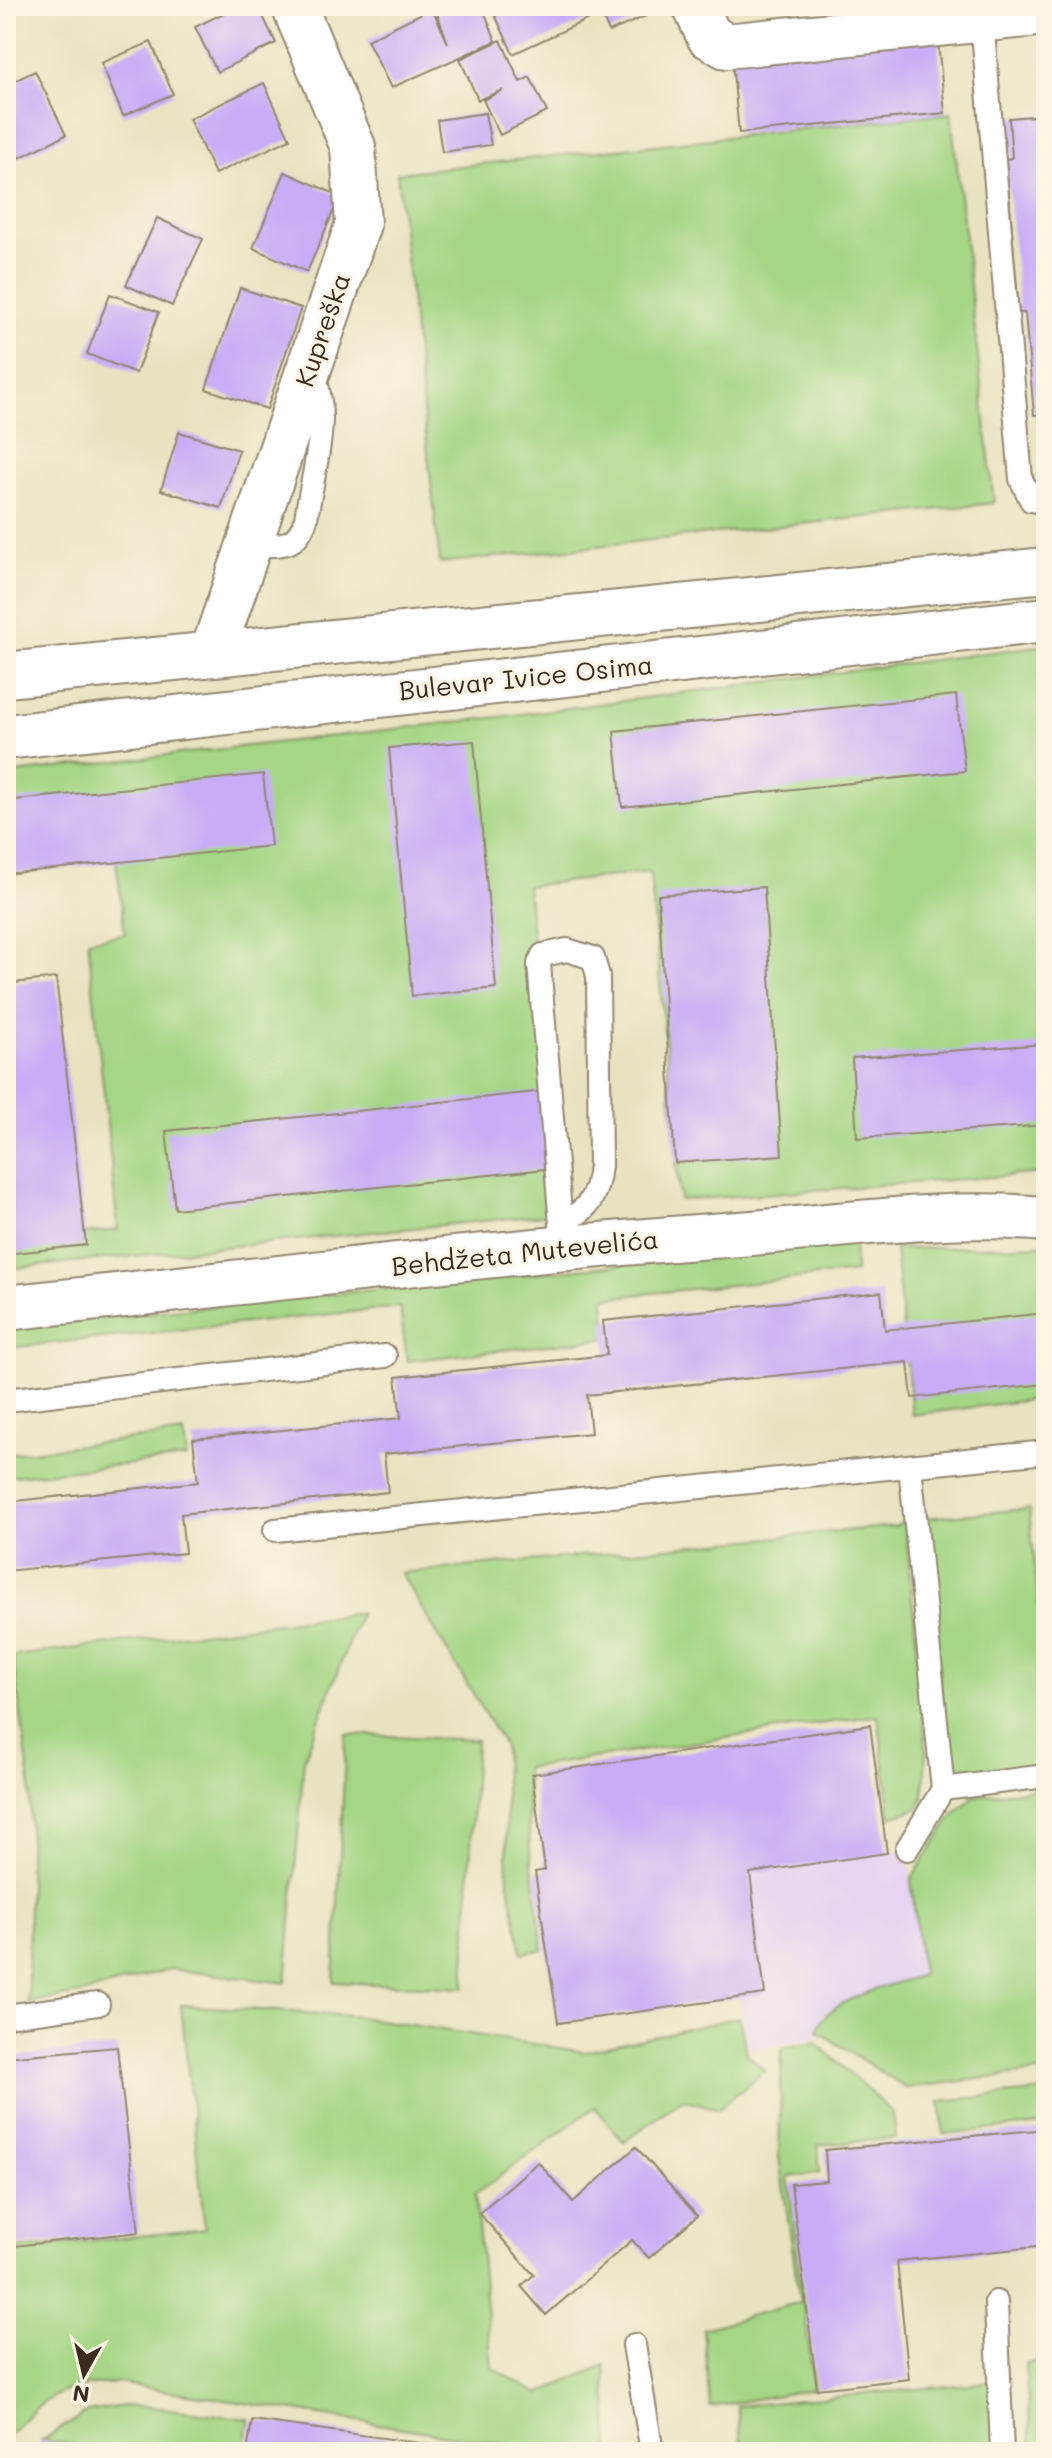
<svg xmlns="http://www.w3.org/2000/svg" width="1052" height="2458" viewBox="0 0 1052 2458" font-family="Mali,sans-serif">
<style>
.built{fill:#e5d3f0}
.green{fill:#a5d685;stroke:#708052;stroke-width:2}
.building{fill:#c8acf6}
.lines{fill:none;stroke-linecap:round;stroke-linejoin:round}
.lane-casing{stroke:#92866f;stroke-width:26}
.street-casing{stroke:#92866f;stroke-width:48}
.secondary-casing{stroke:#92866f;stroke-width:48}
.lane{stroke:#fff;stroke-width:22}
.street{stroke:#fff;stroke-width:44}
.secondary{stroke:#fff;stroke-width:44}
.labels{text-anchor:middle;stroke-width:6;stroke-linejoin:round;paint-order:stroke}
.street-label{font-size:26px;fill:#3b2a1e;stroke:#fcf5e5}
</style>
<rect width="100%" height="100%" fill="#fcf5e5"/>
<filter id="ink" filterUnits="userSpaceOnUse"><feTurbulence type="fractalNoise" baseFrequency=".0125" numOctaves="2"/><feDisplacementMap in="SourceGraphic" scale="16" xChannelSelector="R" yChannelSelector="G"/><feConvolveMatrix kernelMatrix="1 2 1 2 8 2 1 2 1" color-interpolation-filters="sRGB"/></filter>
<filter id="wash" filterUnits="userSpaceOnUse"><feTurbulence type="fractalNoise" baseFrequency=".006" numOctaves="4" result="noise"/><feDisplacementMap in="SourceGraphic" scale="32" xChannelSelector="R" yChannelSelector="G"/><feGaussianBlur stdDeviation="1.8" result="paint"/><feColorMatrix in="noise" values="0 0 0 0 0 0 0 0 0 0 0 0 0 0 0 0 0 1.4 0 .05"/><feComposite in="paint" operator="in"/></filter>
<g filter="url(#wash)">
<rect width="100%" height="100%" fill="#e9e2c0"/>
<polygon class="built" points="907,1849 922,1975 838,2005 823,2015 819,2037 749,2050 739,1998 765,1994 750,1873"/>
<g class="green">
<polygon points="951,113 994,503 440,563 397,173"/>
<polygon points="1046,645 1046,1173 680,1200 650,872 527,886 562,1213 6,1269 6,1243 118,1230 88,940 125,934 116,859 6,869 6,774 507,716"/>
<polygon points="854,1241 855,1272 604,1298 607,1338 407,1361 400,1307 6,1348 6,1327"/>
<polygon points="1046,1245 1046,1398 912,1415 895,1249"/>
<polygon points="184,1433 187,1458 6,1477 6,1454"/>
<polygon points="1029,1509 1046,1683 1046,1766 950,1779 923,1518"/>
<polygon points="905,1521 926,1748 924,1795 919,1808 891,1817 878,1715 526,1768 530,1850 543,1950 522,1953 508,1880 504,1746 401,1573 896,1526"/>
<polygon points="360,1613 304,1759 286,1983 170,1969 85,1993 28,2003 30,1783 13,1656"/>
<polygon points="346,1734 476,1740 464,1988 334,1982"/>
<path d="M1046,1788v283l-141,17 -87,-57c3,-31 77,-47 104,-56l-11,-96 41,-62 22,-21z"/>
<path d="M181,2005l171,11 233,36 154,-35 8,37 18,17 -47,38 -36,-10 -58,43 -29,-35 -120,87 17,174 47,26 66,-29 5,87h-55l-437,-69c-58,3 -72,12 -112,55v-188l199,-21z"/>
<polygon points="815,2042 893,2113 896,2138 818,2145 820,2173 788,2177 814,2389 710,2407 703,2329 800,2302 779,2157 782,2048"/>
<polygon points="1046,2091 1046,2124 944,2134 940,2101"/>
<polygon points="1046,2361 1046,2452 1032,2452 1025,2363"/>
<polygon points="1001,2381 1008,2452 742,2452 737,2406"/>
<polygon points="123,2406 153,2407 249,2419 244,2452 123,2452 42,2440 87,2412"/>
</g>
<g id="blocks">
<g class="building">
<polygon points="238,6 258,6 276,43 217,72 195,27"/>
<polygon points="455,6 482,6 496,41 391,88 367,40 432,8 448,43 437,13"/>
<polygon points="491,6 591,6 595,16 513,54"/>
<polygon points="598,6 669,6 609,32"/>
<polygon points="937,32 945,113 739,133 731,51"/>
<polygon points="501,40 520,82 530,77 547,112 500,135 483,100 503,90 478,100 460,59"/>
<polygon points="151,42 173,94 123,116 101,63"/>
<polygon points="35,71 66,135 11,162 6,152 6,85"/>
<polygon points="264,83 290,139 215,174 189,119"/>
<polygon points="485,113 491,145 442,152 437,120"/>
<polygon points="1046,115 1046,414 1034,415 1025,313 1019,313 1006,159 1012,158 1009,118"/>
<polygon points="285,172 340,196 307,272 253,248"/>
<polygon points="157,218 203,239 172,306 126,285"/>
<polygon points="6,281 15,300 6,304"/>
<polygon points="240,288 301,308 267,409 206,389"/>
<polygon points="110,294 159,312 136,373 87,354"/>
<polygon points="179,432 239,450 221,508 161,490"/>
<polygon points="956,695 965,771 622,807 614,731"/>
<polygon points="474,741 496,988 412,996 389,748"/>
<polygon points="263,774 271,846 6,874 6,801"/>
<polygon points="764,887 782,1155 675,1163 658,895"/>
<polygon points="56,978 86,1245 6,1254 6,984"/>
<polygon points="1046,1044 1046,1125 857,1138 852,1058"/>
<polygon points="545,1091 554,1168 175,1209 166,1131"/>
<polygon points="881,1292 885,1330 1046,1313 1046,1384 912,1398 908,1362 587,1395 591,1433 384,1454 388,1492 181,1514 185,1553 6,1571 6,1502 198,1482 193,1439 401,1418 396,1377 607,1355 603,1321"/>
<polygon points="870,1725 887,1853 750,1873 765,1994 558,2023 535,1872 545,1870 532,1774"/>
<polygon points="117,2047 139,2232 6,2247 6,2057"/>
<polygon points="1046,2129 1046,2246 897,2261 909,2379 817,2389 791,2184 827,2181 825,2150"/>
<polygon points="636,2147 697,2216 649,2258 632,2240 546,2315 521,2286 534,2275 479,2213 538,2162 573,2202"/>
<polygon points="1046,2282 1046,2322 1044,2322 1039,2283"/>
<polygon points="252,2420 471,2450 471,2452 247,2452"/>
<polygon points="40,2441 101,2450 101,2452 39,2452"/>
</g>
</g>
</g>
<g filter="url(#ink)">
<use href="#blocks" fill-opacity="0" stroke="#92866f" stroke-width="2"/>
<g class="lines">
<g class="lane-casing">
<g id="lane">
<polyline points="982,20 1021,479 1031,500 1046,502"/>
<path d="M250,545c30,-1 45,6 56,-26 6,-45 26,-102 7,-145"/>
<path d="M561,1222c28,-10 36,-27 39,-56l-2,-190 -5,-18 -26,-8 -24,5 -4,9 24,284"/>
<polyline points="6,1400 385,1356"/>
<polyline points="910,1466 943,1789"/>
<polyline points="275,1530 1046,1452"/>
<polyline points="907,1849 943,1789 1046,1776"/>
<polyline points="6,2016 98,2004"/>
<polyline points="996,2302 1002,2452"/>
<polyline points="634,2345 652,2452"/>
</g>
</g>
<g class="street-casing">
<g id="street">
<polyline points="695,6 709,36 726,46 1046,13"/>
<polyline points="212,654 358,224 353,147 294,6"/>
<path d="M6,1308c244,-26 488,-57 733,-74 102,-8 205,-24 307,-15"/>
</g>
</g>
<g class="secondary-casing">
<g id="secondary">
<polyline points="6,675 1046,570"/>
<polyline points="6,737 1046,620"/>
</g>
</g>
<use href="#lane" class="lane"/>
<use href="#street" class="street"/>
<use href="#secondary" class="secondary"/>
</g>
</g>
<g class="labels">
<g class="street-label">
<text transform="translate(323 330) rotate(-71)" y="9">Kupreška</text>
<text transform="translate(526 678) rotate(-6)" y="9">Bulevar Ivice Osima</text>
<text transform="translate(525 1253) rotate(-6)" y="9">Behdžeta Mutevelića</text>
</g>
</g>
<rect width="1052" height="2458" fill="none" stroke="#fcf5e5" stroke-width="32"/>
<g transform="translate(84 2374) rotate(188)" stroke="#fcf5e5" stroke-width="6" paint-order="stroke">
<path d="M0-6L14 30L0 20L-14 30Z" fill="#3b2a1e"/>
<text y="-12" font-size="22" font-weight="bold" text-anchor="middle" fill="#3b2a1e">N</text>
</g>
</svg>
